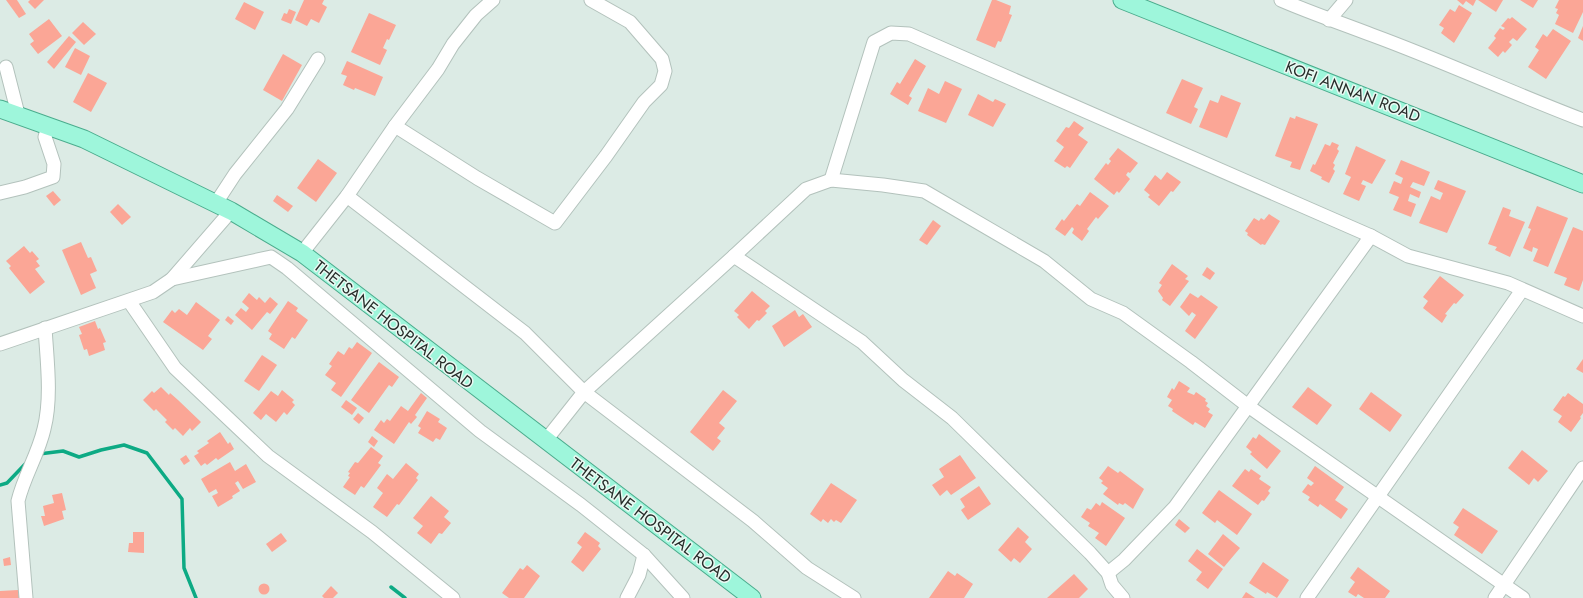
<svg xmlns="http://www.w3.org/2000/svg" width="1583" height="598" viewBox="0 0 1583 598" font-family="Jost,sans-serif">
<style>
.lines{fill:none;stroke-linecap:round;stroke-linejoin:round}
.stream{stroke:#0daa84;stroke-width:3.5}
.building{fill:#fba696}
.minor-casing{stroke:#b3c2bc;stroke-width:15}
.major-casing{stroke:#4bac8d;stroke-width:19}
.minor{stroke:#fff;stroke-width:13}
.major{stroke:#9ef6db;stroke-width:17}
.labels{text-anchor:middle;stroke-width:3;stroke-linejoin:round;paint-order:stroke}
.street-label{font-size:16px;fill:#272d2a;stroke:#e9f8f2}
</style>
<rect width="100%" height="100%" fill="#dcebe5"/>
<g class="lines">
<g class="stream">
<polyline points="39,454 63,451 79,457 101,450 124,445 147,453 182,499 184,568 196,598"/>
<polyline points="0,485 7,483 29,460"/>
<polyline points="391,587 405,598"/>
</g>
</g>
<g class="building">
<polygon points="6,0 17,0 26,14 19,18"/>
<polygon points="30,0 44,0 35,9 28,2"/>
<polygon points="304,0 324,0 322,4 327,7 319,23 311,19 307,26 295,20"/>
<polygon points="992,0 996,0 1011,6 1009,14 1012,15 1001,42 998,41 995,48 976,40"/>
<polygon points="1457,0 1476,0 1473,6 1466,1 1463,5"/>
<polygon points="1478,0 1503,0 1496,12"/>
<polygon points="1520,0 1538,0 1533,8"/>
<polygon points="1559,0 1583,0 1583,12 1573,33 1555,24 1559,15 1556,13 1558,9 1555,8"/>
<polygon points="244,2 264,12 255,30 235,19"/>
<polygon points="1459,5 1472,13 1454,43 1441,33 1444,28 1439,25 1450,9 1455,12"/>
<polygon points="289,9 296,12 291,24 281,20 284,13 287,14"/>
<polygon points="369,13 396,25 389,40 387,39 383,48 387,50 380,65 351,52"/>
<polygon points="1512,17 1527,29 1517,41 1513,38 1509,42 1512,45 1505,53 1503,51 1498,57 1488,48 1496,38 1494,36 1500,28 1503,30 1505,28 1501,26 1508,18 1510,19"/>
<polygon points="49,19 62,36 38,54 30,44 34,41 29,34"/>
<polygon points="83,22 96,34 84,45 72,33"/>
<polygon points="1583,26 1583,41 1578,38"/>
<polygon points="1553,29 1571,41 1546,79 1528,67 1539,50 1535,47 1543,34 1547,37"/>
<polygon points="69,36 76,42 54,69 47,62"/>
<polygon points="75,48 90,56 81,75 65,67"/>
<polygon points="283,54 302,65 282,101 263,90"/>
<polygon points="915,59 926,66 909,96 912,98 908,105 890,94 897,82 900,84"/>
<polygon points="347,61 383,77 375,96 355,88 354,90 343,85 347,76 341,74"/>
<polygon points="88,73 107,83 91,112 73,102"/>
<polygon points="1182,79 1203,88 1194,107 1198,109 1191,124 1166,113"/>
<polygon points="945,81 962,89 946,123 918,111 928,88 939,94"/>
<polygon points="978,94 993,102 995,99 1006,104 993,127 968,115"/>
<polygon points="1221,95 1241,103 1227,138 1199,127 1210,100 1218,103"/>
<polygon points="1296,116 1318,124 1300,170 1290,167 1292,162 1275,156 1290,117 1295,119"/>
<polygon points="1074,121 1084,128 1078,135 1088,142 1070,168 1067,166 1065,168 1054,161 1064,147 1056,141 1066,127 1069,128"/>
<polygon points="1332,142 1339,145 1337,149 1339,151 1333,163 1335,165 1333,169 1335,171 1329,183 1321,179 1322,177 1310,171 1313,164 1315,165 1325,144 1330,146"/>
<polygon points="1356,146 1386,160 1372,184 1363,180 1361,184 1366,186 1359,201 1343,194 1351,177 1345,174"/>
<polygon points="1118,148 1138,163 1130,173 1128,172 1126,175 1130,179 1119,193 1117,191 1114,195 1094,179 1106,163 1108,165 1111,161 1109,159"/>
<polygon points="318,159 337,173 316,202 297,188"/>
<polygon points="1401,160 1430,172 1424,186 1413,182 1410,187 1421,192 1419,198 1410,194 1408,201 1416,204 1411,217 1393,210 1399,197 1389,193 1394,181 1401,184 1403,178 1395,174"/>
<polygon points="1167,172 1181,182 1173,192 1171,191 1159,206 1148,197 1150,195 1144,190 1155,175 1161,180"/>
<polygon points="1438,180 1466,191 1447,233 1419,223 1431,196 1440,200 1443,193 1434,189"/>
<polygon points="53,191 61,200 54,206 46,196"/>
<polygon points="1090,192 1109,206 1098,219 1096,217 1087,229 1089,231 1082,241 1072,233 1074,229 1072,227 1065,236 1055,229 1062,219 1064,221 1077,204 1080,206"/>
<polygon points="277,195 293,206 288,212 273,201"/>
<polygon points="118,204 131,217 122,225 110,212"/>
<polygon points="1537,206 1568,218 1548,267 1533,261 1538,249 1533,247 1532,252 1523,248 1531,229 1528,228"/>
<polygon points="1503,207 1511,210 1509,216 1525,222 1510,257 1495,250 1497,247 1488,244"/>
<polygon points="1269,214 1280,221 1265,245 1262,244 1261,245 1247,235 1248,233 1245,231 1254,218 1259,221 1261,218 1264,220"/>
<polygon points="933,220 941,226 927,245 919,240"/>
<polygon points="1573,227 1583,231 1583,280 1579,291 1564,285 1567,278 1554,273"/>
<polygon points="81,242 88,258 91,257 97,271 90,274 96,288 81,295 62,250"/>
<polygon points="24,246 30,253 32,251 39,259 36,261 40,266 35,269 45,282 30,294 9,268 11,266 6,261"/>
<polygon points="1172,264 1188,276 1185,279 1189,281 1170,306 1162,300 1163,298 1158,291 1162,285 1159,283"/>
<polygon points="1207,267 1215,273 1210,280 1202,275"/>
<polygon points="1440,276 1464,295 1456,304 1454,303 1445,314 1447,315 1442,323 1423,308 1428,301 1423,297"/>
<polygon points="752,291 770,306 765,311 767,313 759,321 757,320 749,329 737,317 739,315 734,311"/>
<polygon points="249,293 257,300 259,297 265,303 270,297 278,304 270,314 267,312 252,330 235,315 241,308 246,312 249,308 242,302"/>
<polygon points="1190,293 1198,298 1201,295 1218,307 1195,339 1185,331 1196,315 1192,312 1189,316 1180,307"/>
<polygon points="288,301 298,308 296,311 308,320 295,339 292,337 284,349 269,339 272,334 268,331"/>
<polygon points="196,302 220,320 208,336 212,339 203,350 163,322 172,310 175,313 179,309 187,315"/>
<polygon points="795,310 799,317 803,314 812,327 784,347 772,326"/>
<polygon points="228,316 234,321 231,325 225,320"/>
<polygon points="95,321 98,329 100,328 106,342 103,343 105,350 89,356 87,349 84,350 79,335 82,334 79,327"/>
<polygon points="357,342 372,353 341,397 331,390 336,383 325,375 332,366 329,364 338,351 344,355 349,347 352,349"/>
<polygon points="262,355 277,365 259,391 244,381"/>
<polygon points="1583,359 1583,373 1576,369"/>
<polygon points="379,362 399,377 392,387 389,385 369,413 351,400"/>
<polygon points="1179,381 1190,388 1187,392 1194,395 1196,392 1206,399 1205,401 1208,403 1206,406 1210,409 1208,412 1213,415 1205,428 1195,422 1193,425 1172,411 1173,409 1168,406 1172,400 1167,397 1172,388 1174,390"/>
<polygon points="161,387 169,395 170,393 178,400 201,422 192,431 190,428 183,436 175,428 173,430 165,422 167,420 156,409 154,411 143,400 152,391 154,393"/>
<polygon points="1308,387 1332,405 1317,425 1292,407"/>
<polygon points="282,390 294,400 292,402 295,405 287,415 284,412 276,422 266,414 261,420 253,413 271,391 278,396"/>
<polygon points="723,390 737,401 719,423 725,428 717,438 721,441 713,451 690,432"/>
<polygon points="1371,392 1402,415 1390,432 1359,409"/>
<polygon points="421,393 427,398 415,415 417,417 411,424 409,422 394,444 374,430 381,420 384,423 387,419 390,421 401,406 408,411"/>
<polygon points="1568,393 1583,404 1583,413 1580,417 1581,418 1571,432 1558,422 1562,416 1553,410 1563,396 1565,397"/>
<polygon points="346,400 357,408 352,415 341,407"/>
<polygon points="427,411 440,419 438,422 447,428 440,440 436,438 433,442 418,433 421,428 418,426"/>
<polygon points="358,413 364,418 359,424 353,419"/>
<polygon points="220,432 228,444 230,442 234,449 218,460 216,458 207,465 205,463 201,466 194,456 199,453 197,451 209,443 207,441"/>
<polygon points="1259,434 1281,451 1267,469 1250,454 1252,452 1246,447 1253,437 1256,439"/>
<polygon points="372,436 378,441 374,447 368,442"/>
<polygon points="371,447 383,456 378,463 381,465 364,488 361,486 355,495 343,487 350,477 348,476 350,473 348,472 355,462 358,463"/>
<polygon points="1522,450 1548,471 1538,482 1534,478 1529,485 1508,468"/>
<polygon points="186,455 190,461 184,465 180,459"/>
<polygon points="960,455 976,478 951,495 947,490 940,496 932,485 944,477 939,469"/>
<polygon points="230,462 235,471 246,464 256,482 243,489 238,481 235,483 240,491 232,496 233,498 218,507 212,496 218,493 216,489 209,493 201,479"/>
<polygon points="406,463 419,474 416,478 418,480 399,505 397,504 387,517 373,507 383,493 377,488 387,474 393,479"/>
<polygon points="1108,466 1118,473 1120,471 1144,489 1133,509 1125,503 1123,505 1119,503 1118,505 1103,494 1108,488 1101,483 1103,481 1099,478"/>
<polygon points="1315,466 1344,487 1335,500 1348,509 1341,519 1320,504 1318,507 1308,500 1310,497 1302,492 1308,484 1311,486 1314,483 1307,478"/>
<polygon points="1245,469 1249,472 1251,469 1261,476 1259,479 1271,487 1268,491 1270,493 1264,501 1262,500 1258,505 1232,486"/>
<polygon points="831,483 857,500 841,523 836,520 834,522 831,519 828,523 823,519 821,522 810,514"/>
<polygon points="979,486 991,504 968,520 961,510 965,507 960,499"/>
<polygon points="1219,490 1252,514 1237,535 1217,520 1215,523 1202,513"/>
<polygon points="62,493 66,510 62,511 64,519 44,526 41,516 45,516 43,506 54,503 52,495"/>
<polygon points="431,496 449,511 444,517 451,523 442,534 439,533 431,544 417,533 423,526 413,518"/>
<polygon points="1102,502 1125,518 1106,546 1095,538 1099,533 1088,526 1090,523 1081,517 1087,508 1091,510 1096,503 1100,506"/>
<polygon points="1463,508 1498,531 1482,554 1454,535 1459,527 1453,523"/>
<polygon points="1179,519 1190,528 1185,533 1175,525"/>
<polygon points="1018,527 1029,537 1025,542 1032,549 1020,563 1014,558 1011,562 998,550"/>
<polygon points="133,532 144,532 144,553 128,552 129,543 133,543"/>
<polygon points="585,532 600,543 598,546 601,549 583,572 571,562 582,547 577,543"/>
<polygon points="281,533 287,541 272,552 266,544"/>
<polygon points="1223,534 1240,548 1224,567 1208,554"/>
<polygon points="1197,549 1223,569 1208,589 1196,580 1202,572 1188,561"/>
<polygon points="10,557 11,565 4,566 3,559"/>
<polygon points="1263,562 1289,580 1277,598 1267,592 1266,594 1249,583"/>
<polygon points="527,565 540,576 524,598 509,598 502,593 520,568 523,570"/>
<polygon points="1358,567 1390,591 1385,598 1364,598 1358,594 1356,597 1348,592 1355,582 1350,578"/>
<polygon points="948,571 955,576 957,573 973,584 964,598 929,598"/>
<polygon points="1074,574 1088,589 1079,598 1047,598"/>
<circle cx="264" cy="589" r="5.5"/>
<polygon points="331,586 338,593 333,598 324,598 322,596"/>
<polygon points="18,590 19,598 0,598 0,591"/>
<polygon points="1246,592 1255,598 1242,598"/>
</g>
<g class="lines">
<g class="minor-casing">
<g id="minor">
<path d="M1281,0c30,13 60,23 91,35 71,26 140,58 211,85"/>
<polyline points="1329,20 1346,0"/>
<polyline points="6,67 18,114"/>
<polyline points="395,126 477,178 555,223 606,156 644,102 661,85 665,71 662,59 630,22 591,0"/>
<polyline points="831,180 874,42 891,33 909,34 1371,236 1408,256 1508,283 1583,316"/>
<polyline points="0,193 25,187 53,177 54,164 45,137 48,126"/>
<polyline points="347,196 525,333 584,392 753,521 807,568 854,598"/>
<polyline points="216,203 235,174 287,109 318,59"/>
<polyline points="302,253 347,196 395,126 438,69 453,44 476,15 493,0"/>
<polyline points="734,256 806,189 831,180 883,185 924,191 1044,261 1091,299 1123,313 1191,362 1248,406 1523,598"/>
<polyline points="172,279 271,257 287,268 480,431 581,505 644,555 683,598"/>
<polyline points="129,301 175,368 268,456 372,532 453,598"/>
<polyline points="0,344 153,292 172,279 231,211"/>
<polyline points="546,440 584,392 734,256 862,342 903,380 952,418 1090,553 1108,573 1112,585 1123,598"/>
<polyline points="1108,573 1124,560 1175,507 1371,236"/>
<path d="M26,598l-8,-97c6,-25 20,-46 26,-72 8,-31 3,-69 1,-101"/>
<polyline points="627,598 639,575 644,555"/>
<polyline points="1307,598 1522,290"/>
<polyline points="1495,598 1583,468"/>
</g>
</g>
<g class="major-casing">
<g id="major">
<polyline points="1122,0 1583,184"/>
<polyline points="0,109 84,139 231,211 302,253 752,598"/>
</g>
</g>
<use href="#minor" class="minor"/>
<use href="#major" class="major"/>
</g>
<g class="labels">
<g class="street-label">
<text transform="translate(1353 91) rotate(21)" y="6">KOFI ANNAN ROAD</text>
<text transform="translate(394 324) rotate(38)" y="6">THETSANE HOSPITAL ROAD</text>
<text transform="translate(651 520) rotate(37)" y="6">THETSANE HOSPITAL ROAD</text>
</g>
</g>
</svg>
